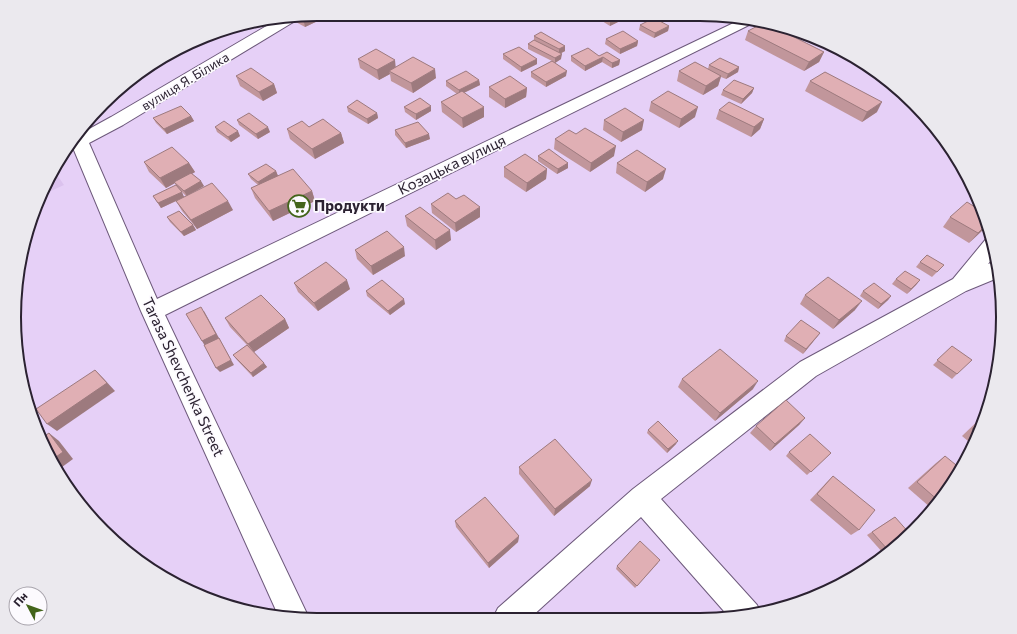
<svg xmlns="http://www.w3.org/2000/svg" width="1017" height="634" viewBox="0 0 1017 634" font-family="Commissioner,sans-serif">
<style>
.built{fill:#dbc2ee}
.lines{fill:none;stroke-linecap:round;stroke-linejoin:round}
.minor-casing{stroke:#6d597b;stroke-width:2}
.minor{fill:#fff;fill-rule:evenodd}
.wall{fill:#c1969b;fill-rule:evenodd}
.shaded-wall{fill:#9d7a7e}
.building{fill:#e0afb4;stroke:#9d7a7e}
.labels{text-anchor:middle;stroke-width:3.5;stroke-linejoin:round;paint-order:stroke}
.far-street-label{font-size:13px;fill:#2b2231;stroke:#fcfafe}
.street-label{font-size:15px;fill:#2b2231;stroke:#fcfafe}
.poi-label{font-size:15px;font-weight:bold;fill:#2b2231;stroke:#fcfafe;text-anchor:start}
.rim{fill:none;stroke:#2b2231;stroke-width:2}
</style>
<rect width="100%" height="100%" fill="#e6d0f7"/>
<polygon class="built" points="55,172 64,185 44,194"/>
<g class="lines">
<g class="minor-casing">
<g id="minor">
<polygon points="297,17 295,21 123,125 89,143 157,299 744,18 757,21 165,315 309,618 279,617 141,311 71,143 78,131 82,133 111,117 275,21"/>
<polygon points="991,237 995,255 988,264 997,261 1000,277 966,291 816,376 661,499 757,605 761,613 730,618 641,517 529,619 493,618 498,608 633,489 800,362 953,279 986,239"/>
</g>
</g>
<use href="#minor" class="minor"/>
</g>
<g class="wall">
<polygon points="317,14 323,14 324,18 305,27 294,21 293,18"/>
<polygon points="594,16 620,16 620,21 610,26"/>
<polygon points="621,16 633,16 627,19"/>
<polygon points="688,16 698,16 693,19"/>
<polygon points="640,25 669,26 668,31 654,38 639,30"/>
<polygon points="748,31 824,52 819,62 804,71 745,40"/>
<polygon points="534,36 565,46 565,51 560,54 561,59 555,63 566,76 546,87 531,77 531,72 552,61 528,49 528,44 534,40"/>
<polygon points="606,39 638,41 637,46 620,54 605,44"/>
<polygon points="503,54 537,59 537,64 521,72 503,59"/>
<polygon points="571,56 599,56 620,60 619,65 612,68 602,62 585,71 571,61"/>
<polygon points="358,59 396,67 436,78 413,93 391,81 390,74 379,80 360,68"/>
<polygon points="709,65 739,67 738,72 726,79 721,77 718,86 703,95 677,81 679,71 708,69"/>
<polygon points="236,76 274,84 277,93 263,101 240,86"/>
<polygon points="479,80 480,85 464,93 484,117 463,128 442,112 441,102 457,94 446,86 446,81"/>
<polygon points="810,81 877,112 862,122 805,91"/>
<polygon points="489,87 527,88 526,97 505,108 489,97"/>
<polygon points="754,88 752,93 741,104 721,95 723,90"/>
<polygon points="651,102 695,117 679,128 649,111"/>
<polygon points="347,107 377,113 378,118 368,124 348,112"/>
<polygon points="404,107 431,111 416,120 405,112"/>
<polygon points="719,110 764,119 760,129 751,137 716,119"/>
<polygon points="191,116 194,121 167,134 156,123 153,118"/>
<polygon points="237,120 270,132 258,139 239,125"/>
<polygon points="604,120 642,130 621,142 603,130"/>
<polygon points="215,127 240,136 231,142 217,132"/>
<polygon points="287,129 341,133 344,143 315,159 290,139"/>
<polygon points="395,130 430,139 406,148 395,135"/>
<polygon points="555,139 614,156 590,172 554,149"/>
<polygon points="538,156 568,163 568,168 557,174 538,161"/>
<path d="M144,162l45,1 6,9 -3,2 12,12 -16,9 45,15 -36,19 -15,-18 -6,-10 7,-3 -22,10 -8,-12 23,-10 -1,-3 -9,5 -17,-16zM180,190l6,6 -2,1z"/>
<polygon points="617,163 663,179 645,192 616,173"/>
<polygon points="504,167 547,169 546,179 526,192 504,177"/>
<polygon points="276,171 278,176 312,191 315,201 273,221 255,198 251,188 258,185 251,179 248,174"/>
<polygon points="431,204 480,217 456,232 432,213"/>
<polygon points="405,216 451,240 436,250 407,226"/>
<polygon points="167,217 193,225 196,230 184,236 170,222"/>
<polygon points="950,217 986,227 969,243 943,227"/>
<polygon points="355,250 405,256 373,275 357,259"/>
<polygon points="920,262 940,269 932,277 916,267"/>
<polygon points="896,279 920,280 916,285 907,294 892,284"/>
<polygon points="294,283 350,289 318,311 298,292"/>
<polygon points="366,291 405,304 390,315 367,296"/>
<polygon points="863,291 891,296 888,300 878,309 860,296"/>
<polygon points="805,295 855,310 833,329 800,304"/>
<polygon points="225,318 285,319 289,328 254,352 267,367 253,377 236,359 233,355 247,345 230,327"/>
<polygon points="820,333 803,354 784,341 786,336"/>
<polygon points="952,346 957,374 952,379 933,365"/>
<polygon points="682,379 753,389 715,421 678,387"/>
<polygon points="986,413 974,446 962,436"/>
<polygon points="805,418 799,425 770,451 750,433 756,426"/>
<polygon points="648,430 676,444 667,453 647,433"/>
<polygon points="789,452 831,453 807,475 786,456"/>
<polygon points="945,456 940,502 931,508 908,488 936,463"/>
<polygon points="519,467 590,486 554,516 519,474"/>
<polygon points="833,476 859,530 851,535 810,500 826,483"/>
<polygon points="895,517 888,550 883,553 867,535"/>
<polygon points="455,521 519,536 518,542 489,568 456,527"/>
<polygon points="658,563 635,588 616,569 617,566"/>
</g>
<g class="shaded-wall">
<polygon points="320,14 323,14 324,18 305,27 304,22"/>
<polygon points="621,16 620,21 610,26 610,21"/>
<polygon points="627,16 633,16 627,19"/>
<polygon points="693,16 698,16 693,19"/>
<polygon points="669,26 668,31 654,38 655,33"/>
<polygon points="229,28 211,38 210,35 220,30"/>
<polygon points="638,41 637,46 620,54 620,49"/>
<polygon points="565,46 565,51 559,54 559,49"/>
<polygon points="824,52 819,62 804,71 809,62"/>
<polygon points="562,54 561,59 555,63 555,58"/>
<polygon points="603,57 602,62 585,71 585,66"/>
<polygon points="537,59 537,64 521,72 521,67"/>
<polygon points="395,60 396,70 389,71 390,74 379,80 377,70"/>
<polygon points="620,60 619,65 612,68 612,63"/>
<polygon points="739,67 738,72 726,79 728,74"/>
<polygon points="435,69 436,78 413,93 411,83"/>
<polygon points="567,71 566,76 546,87 546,82"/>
<polygon points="721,76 718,86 703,95 706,86"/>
<polygon points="479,80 480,85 459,95 459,90"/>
<polygon points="274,84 277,93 263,101 259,92"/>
<polygon points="527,88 526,97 505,108 505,99"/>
<polygon points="754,88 752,93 741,104 743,99"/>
<polygon points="882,102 877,112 862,122 867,112"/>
<polygon points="431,106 431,111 416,120 416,114"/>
<polygon points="484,107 484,117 463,128 462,118"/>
<polygon points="698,107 695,117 679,128 681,119"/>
<polygon points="377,113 378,118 368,124 367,119"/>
<polygon points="191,116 194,121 167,134 164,129"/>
<polygon points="764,119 760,129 751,137 754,127"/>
<polygon points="644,120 642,130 621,142 623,132"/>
<polygon points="268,127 270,132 258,139 256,134"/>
<polygon points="238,131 240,136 231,142 228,137"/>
<polygon points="341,133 344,143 315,159 312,149"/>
<polygon points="429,134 430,139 406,148 405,143"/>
<polygon points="616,146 614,156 590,172 591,163"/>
<polygon points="189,163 195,172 166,188 160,178"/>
<polygon points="568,163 568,168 557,174 558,169"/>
<polygon points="547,169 546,179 526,192 527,183"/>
<polygon points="666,169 663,179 645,192 647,182"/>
<polygon points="276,171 278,176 260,187 258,182"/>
<polygon points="201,181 204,186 187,196 184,191"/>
<polygon points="312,191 315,201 273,221 269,211"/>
<polygon points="182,192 184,197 161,208 158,203"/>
<polygon points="228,201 233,210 197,229 191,220"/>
<polygon points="480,207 480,217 456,232 455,223"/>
<polygon points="988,223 988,224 986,227 969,243 978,233"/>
<polygon points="193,225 196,230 184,236 181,232"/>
<polygon points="450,230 451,240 436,250 435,240"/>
<polygon points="404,247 405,256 373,275 371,266"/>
<polygon points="347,280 350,289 318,311 314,303"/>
<polygon points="920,280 916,285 907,294 911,289"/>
<polygon points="891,296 888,300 878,309 881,304"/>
<polygon points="404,299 405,304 390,315 388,311"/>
<polygon points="862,301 855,310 833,329 839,320"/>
<polygon points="204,311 234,365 220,372 216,368 205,346 202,341"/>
<polygon points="285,319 289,328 254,352 248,344"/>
<polygon points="820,333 817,337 803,354 806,349"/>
<polygon points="264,363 267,367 253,377 251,373"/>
<polygon points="95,370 103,378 115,391 57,431 47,424"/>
<polygon points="758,381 753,389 715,421 720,413"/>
<polygon points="805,418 799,425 770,451 775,444"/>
<polygon points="49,433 59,441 73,459 58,470 53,459"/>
<polygon points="678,441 676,444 667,453 668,449"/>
<polygon points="592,480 590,486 554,516 555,509"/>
<polygon points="519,536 518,542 489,568 488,563"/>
</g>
<g class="building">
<polygon points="317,14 320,14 304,22 295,18"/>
<polygon points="602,16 621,16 610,21"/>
<polygon points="654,18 669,26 655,33 640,25"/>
<polygon points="763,23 768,24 824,52 809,62 748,31"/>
<polygon points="623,31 638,41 620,49 606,39"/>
<polygon points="541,32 565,46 559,49 534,36"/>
<polygon points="534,40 562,54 555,58 528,44"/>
<polygon points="519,47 537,59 521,67 503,54"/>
<polygon points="588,48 599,56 607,52 620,60 612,63 603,57 585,66 571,56"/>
<polygon points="376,49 395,60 377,70 358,59"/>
<polygon points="413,57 435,69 411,83 389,71"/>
<polygon points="720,58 739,67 728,74 709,65"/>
<polygon points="552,61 567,71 546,82 531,72"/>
<polygon points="695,62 721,76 706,86 679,71"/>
<polygon points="251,68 274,84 259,92 236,76"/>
<polygon points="466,71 479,80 459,90 446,81"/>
<polygon points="825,72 882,102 867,112 810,81"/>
<polygon points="510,76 527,88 505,99 489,87"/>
<polygon points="734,80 754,88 743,99 723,90"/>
<polygon points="462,91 484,107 462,118 441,102"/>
<polygon points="668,91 698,107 681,119 651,102"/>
<polygon points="420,98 431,106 416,114 404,107"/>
<polygon points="357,100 377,113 367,119 347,107"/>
<polygon points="729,102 764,119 754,127 719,110"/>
<polygon points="181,106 191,116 164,129 153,118"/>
<polygon points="625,108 644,120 623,132 604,120"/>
<polygon points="249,113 268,127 256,134 237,120"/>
<polygon points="323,119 341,133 312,149 287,129 302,121 309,127"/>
<polygon points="224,121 238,131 228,137 215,127"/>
<polygon points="418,122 429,134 405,143 395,130"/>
<polygon points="585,128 616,146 591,163 555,139 569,130 576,134"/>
<polygon points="172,147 189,163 160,178 144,162"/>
<polygon points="549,149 568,163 558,169 538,156"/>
<polygon points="637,150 666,169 647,182 617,163"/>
<polygon points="525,154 547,169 527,183 504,167"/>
<polygon points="266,164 276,171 258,182 248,174"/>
<polygon points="293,169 312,191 269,211 251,188"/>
<polygon points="191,173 201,181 184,191 174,182"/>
<polygon points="212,183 228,201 191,220 176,201"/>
<polygon points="176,185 182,192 158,203 153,196"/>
<polygon points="448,193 456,199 464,195 480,207 455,223 431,204"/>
<polygon points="967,202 983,212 987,220 988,223 978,233 950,217"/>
<polygon points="420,207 450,230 435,240 405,216"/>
<polygon points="179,211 193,225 181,232 167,217"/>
<polygon points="387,231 404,247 371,266 355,250"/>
<polygon points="927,255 944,265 937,272 920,262"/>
<polygon points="326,262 347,280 314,303 294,283"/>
<polygon points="905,271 920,280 911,289 896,279"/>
<polygon points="828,277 862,301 839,320 805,295"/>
<polygon points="382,280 404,299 388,311 366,291"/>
<polygon points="874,283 891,296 881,304 863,291"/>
<polygon points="261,295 285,319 248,344 225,318"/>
<polygon points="201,307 216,334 202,341 186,314"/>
<polygon points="801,320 820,333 806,349 786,336"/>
<polygon points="219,338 231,360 216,368 204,345"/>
<polygon points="247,345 264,363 251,373 233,355"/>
<polygon points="952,346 972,360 957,374 937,360"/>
<polygon points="720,349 758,381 720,413 682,379"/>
<polygon points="95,370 107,383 47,424 36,409"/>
<polygon points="786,400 805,418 775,444 756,426"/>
<polygon points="985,417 978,434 972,429"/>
<polygon points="658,421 678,441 668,449 648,430"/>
<polygon points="49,433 63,452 53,459 43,437"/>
<polygon points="810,434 831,453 811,472 789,452"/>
<polygon points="555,439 592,480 555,509 519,467"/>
<polygon points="945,456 961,469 940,502 917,482"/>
<polygon points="833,476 875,510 859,530 817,494"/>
<polygon points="485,497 519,536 488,563 455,521"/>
<polygon points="895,517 910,534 906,539 888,550 872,532"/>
<polygon points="640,541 660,560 637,586 617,566"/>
</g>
<defs>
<g id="supermarket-ring" transform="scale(1.15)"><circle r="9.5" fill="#fcfafe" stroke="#43641a" stroke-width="1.5"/><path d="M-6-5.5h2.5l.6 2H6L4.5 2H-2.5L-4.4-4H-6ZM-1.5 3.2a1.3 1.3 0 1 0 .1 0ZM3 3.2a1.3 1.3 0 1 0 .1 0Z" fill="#43641a"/></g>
</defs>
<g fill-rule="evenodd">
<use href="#supermarket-ring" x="299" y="206"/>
</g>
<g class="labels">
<g class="far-street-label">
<text transform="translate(185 81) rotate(-31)" y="5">вулиця Я. Білика</text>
</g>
<g class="street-label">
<text transform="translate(452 165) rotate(-26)" y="5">Козацька вулиця</text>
<text transform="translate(183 377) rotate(65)" y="5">Tarasa Shevchenka Street</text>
</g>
<g class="poi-label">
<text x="314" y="211">Продукти</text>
</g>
</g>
<path d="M0 0H1017V634H0ZM317 21H700A296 296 0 0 1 996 317V317A296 296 0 0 1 700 613H317A296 296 0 0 1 21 317V317A296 296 0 0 1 317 21Z" fill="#ebe9ee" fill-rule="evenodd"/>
<path class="rim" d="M317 21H700A296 296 0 0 1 996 317V317A296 296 0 0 1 700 613H317A296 296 0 0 1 21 317V317A296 296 0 0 1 317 21Z"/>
<g transform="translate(28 606) rotate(311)"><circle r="19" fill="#fcfafe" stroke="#a8a4ac"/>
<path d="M0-3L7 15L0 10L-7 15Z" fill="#43641a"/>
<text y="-6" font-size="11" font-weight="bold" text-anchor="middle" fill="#2b2231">Пн</text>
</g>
</svg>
